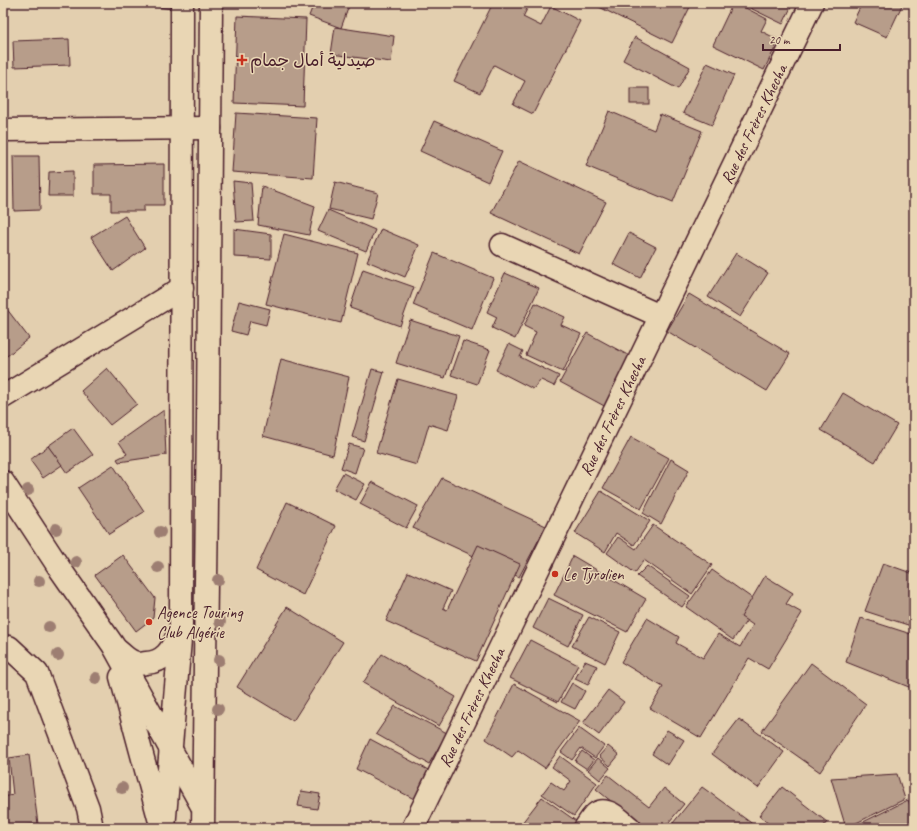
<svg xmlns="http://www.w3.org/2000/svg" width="917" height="831" viewBox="0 0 917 831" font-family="Caveat,'Playpen Sans Arabic',sans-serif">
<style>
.building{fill:#b79d8a;stroke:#4a1f2b}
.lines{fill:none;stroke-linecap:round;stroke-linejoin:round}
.minor-casing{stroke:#4a1f2b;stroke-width:25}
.major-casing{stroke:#4a1f2b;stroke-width:25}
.minor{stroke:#e9d6b4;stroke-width:22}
.major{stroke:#e9d6b4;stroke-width:22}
.tree{fill:#9d7e72}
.poi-dot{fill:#c8321e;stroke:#e9d6b4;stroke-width:1.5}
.labels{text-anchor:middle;stroke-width:3;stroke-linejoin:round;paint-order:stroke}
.poi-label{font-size:17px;fill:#4a1f2b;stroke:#e9d6b4;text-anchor:start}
.street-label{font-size:17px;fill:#4a1f2b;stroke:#e9d6b4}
</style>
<rect width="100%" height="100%" fill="#e3cfaf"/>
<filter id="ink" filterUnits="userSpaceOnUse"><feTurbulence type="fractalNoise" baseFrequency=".025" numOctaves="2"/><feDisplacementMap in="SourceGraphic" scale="8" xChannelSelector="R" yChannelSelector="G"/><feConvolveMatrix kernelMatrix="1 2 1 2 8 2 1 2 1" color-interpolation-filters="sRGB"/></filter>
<g filter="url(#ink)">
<g class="building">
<polygon points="129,3 172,3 172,9"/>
<polygon points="314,3 350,3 341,28 309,16"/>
<polygon points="493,3 530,3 523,17 541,26 551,6 580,21 533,114 513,104 525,81 494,65 480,93 454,81"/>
<polygon points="591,3 692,3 672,43"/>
<polygon points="733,3 736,3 767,19 761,31 779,40 764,70 713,45"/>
<polygon points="740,3 793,3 783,24"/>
<polygon points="862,3 903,3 887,37 853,22"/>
<polygon points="237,16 306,19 303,106 234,103"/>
<polygon points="335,27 394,36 391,62 331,54"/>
<polygon points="635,37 690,67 678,89 623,60"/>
<polygon points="69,39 70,65 14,67 13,41"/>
<polygon points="707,63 734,75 712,125 683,113"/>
<rect x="630" y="88" width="19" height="16"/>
<polygon points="609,111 654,130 660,114 702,131 673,202 586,166"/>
<polygon points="236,113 317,118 313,178 232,172"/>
<polygon points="434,121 502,151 488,182 420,151"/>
<polygon points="13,156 39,156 40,210 14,211"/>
<polygon points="519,161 606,202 579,254 491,213"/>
<polygon points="164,164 164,205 144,205 144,211 111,211 111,194 94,194 94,165"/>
<polygon points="73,171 73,196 48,196 49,172"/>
<polygon points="233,181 251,183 254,221 236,222"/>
<polygon points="335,182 378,193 371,219 329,209"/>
<polygon points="262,186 315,206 309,235 258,225"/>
<polygon points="328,210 375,230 366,251 318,231"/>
<polygon points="125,216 145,248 113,271 91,237"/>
<polygon points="234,229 271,234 271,259 234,257"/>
<polygon points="381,229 419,245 405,277 367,261"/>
<polygon points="629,233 656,247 640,278 613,264"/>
<polygon points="284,234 358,253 341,323 266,304"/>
<polygon points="434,253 493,278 472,330 413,305"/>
<polygon points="736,253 768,273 740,317 708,297"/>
<polygon points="363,269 414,287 400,326 350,308"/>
<polygon points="505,273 539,288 515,339 492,328 497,317 487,312"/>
<polygon points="689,294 790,354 767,391 667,331"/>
<polygon points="239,301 270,309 266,325 250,321 246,335 231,331"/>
<polygon points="535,303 565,317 561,325 581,334 563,372 526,355 536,332 524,326"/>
<polygon points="3,304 29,338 7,356 3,351"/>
<polygon points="410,320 459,336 445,378 396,363"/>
<polygon points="587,333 635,359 608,408 560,382"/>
<polygon points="463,341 490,350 477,384 451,375"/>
<polygon points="509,344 523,351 520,357 559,376 554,386 541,380 533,389 496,370"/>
<polygon points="281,359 349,377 333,455 263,436"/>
<polygon points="107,368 137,404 110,425 81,391"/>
<polygon points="372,369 384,372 364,441 352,437"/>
<polygon points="398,379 458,396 448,430 429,424 417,465 376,453"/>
<polygon points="843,393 897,425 875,462 821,430"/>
<polygon points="164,410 166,455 119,462 117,459 127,454 119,442"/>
<polygon points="73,428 93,455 67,473 48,446"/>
<polygon points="631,437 669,458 641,509 603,488"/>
<polygon points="349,444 363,448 355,473 341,468"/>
<polygon points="48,446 62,465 43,478 30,460"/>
<polygon points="671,459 689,470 661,524 643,513"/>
<polygon points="113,465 144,512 109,534 78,488"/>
<polygon points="343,473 365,484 356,500 334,489"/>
<polygon points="442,478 546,526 519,577 413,528"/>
<polygon points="372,482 418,506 406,528 360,504"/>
<polygon points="601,491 650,521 634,545 616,533 605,552 575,533"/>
<polygon points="287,502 336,526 303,595 256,570"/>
<polygon points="653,525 712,565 692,594 644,560 635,573 607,553 618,537 636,549"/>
<polygon points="478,545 520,564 476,661 386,621 408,572 451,591 443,608 447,610"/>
<polygon points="123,555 155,598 153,618 136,631 95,575"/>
<polygon points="573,556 646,599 627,632 554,595"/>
<polygon points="883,563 914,574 914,627 865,611"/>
<polygon points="647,566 690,596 682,607 637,576"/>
<polygon points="712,570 759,603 733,640 686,607"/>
<polygon points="765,576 793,593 786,604 802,613 768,669 749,658 701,738 650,708 663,687 621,662 647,618 679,637 676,643 703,658 718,634 740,647 753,625 741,617"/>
<polygon points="548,598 583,615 568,646 533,628"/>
<polygon points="287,607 343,642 293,721 237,687"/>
<polygon points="589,617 620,632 605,663 572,646"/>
<polygon points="861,618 914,635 914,689 846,662"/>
<polygon points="530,640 578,665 558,702 510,678"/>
<polygon points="382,654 456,697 439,726 363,683"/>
<polygon points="585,661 597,666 588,685 575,679"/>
<polygon points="811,663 866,704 820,772 762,731"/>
<polygon points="572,683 585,691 575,709 561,702"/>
<polygon points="514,684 580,721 545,768 518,750 512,757 486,739"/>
<polygon points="608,690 624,702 599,735 583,723"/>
<polygon points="395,706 447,733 429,764 376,734"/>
<polygon points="739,719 784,752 758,788 712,754"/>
<polygon points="579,728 604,746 595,758 581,748 572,760 561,752"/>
<polygon points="667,730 684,740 668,765 652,754"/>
<polygon points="370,739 432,772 418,801 356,769"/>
<polygon points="608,746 619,755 610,766 599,756"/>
<polygon points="582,751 594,760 587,769 575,761"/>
<polygon points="29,755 38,824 3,828 3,797 13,795 9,758"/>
<polygon points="560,756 597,783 574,816 542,794 551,782 564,791 571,781 552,767"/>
<polygon points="598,758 610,768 600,780 588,770"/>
<polygon points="897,774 905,799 846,828 831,778"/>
<polygon points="608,775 649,807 664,788 684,804 664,828 644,828 596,789"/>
<polygon points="702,787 758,828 669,828"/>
<polygon points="782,787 827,822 822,828 774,828 759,816"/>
<polygon points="301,791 320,794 317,809 298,806"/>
<polygon points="542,797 576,821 570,828 518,828"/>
<polygon points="908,800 914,812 914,828 851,828"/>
</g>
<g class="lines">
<g class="minor-casing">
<g id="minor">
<polyline points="3,130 210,128"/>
<polyline points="502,245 660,316"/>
<polyline points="3,397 182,288"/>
<polyline points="3,646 9,647 37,673 88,808 92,828"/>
<path d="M585,828c4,-5 7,-12 12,-15 11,-7 25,9 33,15"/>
</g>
</g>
<g class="major-casing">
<g id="major">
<polyline points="3,482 60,569 113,645 202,806"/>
<path d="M116,649c5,4 11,11 18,13 3,2 8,2 12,1 18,-1 26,-13 32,-29"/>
<polyline points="121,677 159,818"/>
<polyline points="164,828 181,628 182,3"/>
<polyline points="203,828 208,418 211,3"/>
<path id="s1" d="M413,828l399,-825"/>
</g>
</g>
<use href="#minor" class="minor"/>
<use href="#major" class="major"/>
</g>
<g class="tree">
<circle cx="28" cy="490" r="6"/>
<circle cx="56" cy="529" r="6"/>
<circle cx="160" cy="532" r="6"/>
<circle cx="76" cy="562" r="6"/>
<circle cx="158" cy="567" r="6"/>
<circle cx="218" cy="580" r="6"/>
<circle cx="39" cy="581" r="6"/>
<circle cx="220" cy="622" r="6"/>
<circle cx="49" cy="627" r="6"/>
<circle cx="58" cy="655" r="6"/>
<circle cx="219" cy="660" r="6"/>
<circle cx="96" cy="678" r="6"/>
<circle cx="218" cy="709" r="6"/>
<circle cx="122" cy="788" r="6"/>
</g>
</g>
<g class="poi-dot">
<path d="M240 54h4v4h4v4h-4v4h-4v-4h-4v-4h4z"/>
<circle cx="555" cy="574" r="4"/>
<circle cx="149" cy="622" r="4"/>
</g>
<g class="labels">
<g class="poi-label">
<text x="250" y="66">صيدلية أمال جمام</text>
<text x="563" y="580">Le Tyrolien</text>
<text x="157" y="618">Agence Touring<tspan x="157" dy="20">Club Algérie</tspan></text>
</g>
<g class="street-label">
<text dy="6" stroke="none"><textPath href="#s1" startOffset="782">Rue des Frères Khecha</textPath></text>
<text dy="6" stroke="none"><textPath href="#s1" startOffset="458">Rue des Frères Khecha</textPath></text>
<text dy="6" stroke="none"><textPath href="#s1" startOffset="134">Rue des Frères Khecha</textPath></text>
</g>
</g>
<rect width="917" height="831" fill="none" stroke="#e9d6b4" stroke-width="16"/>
<rect x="8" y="8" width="901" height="815" fill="none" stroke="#4a1f2b" stroke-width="1.5" filter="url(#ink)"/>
<path d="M763 44v6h77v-6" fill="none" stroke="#4a1f2b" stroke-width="2"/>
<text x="769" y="44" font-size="12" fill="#4a1f2b" stroke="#e9d6b4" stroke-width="3" paint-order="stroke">20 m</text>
</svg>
